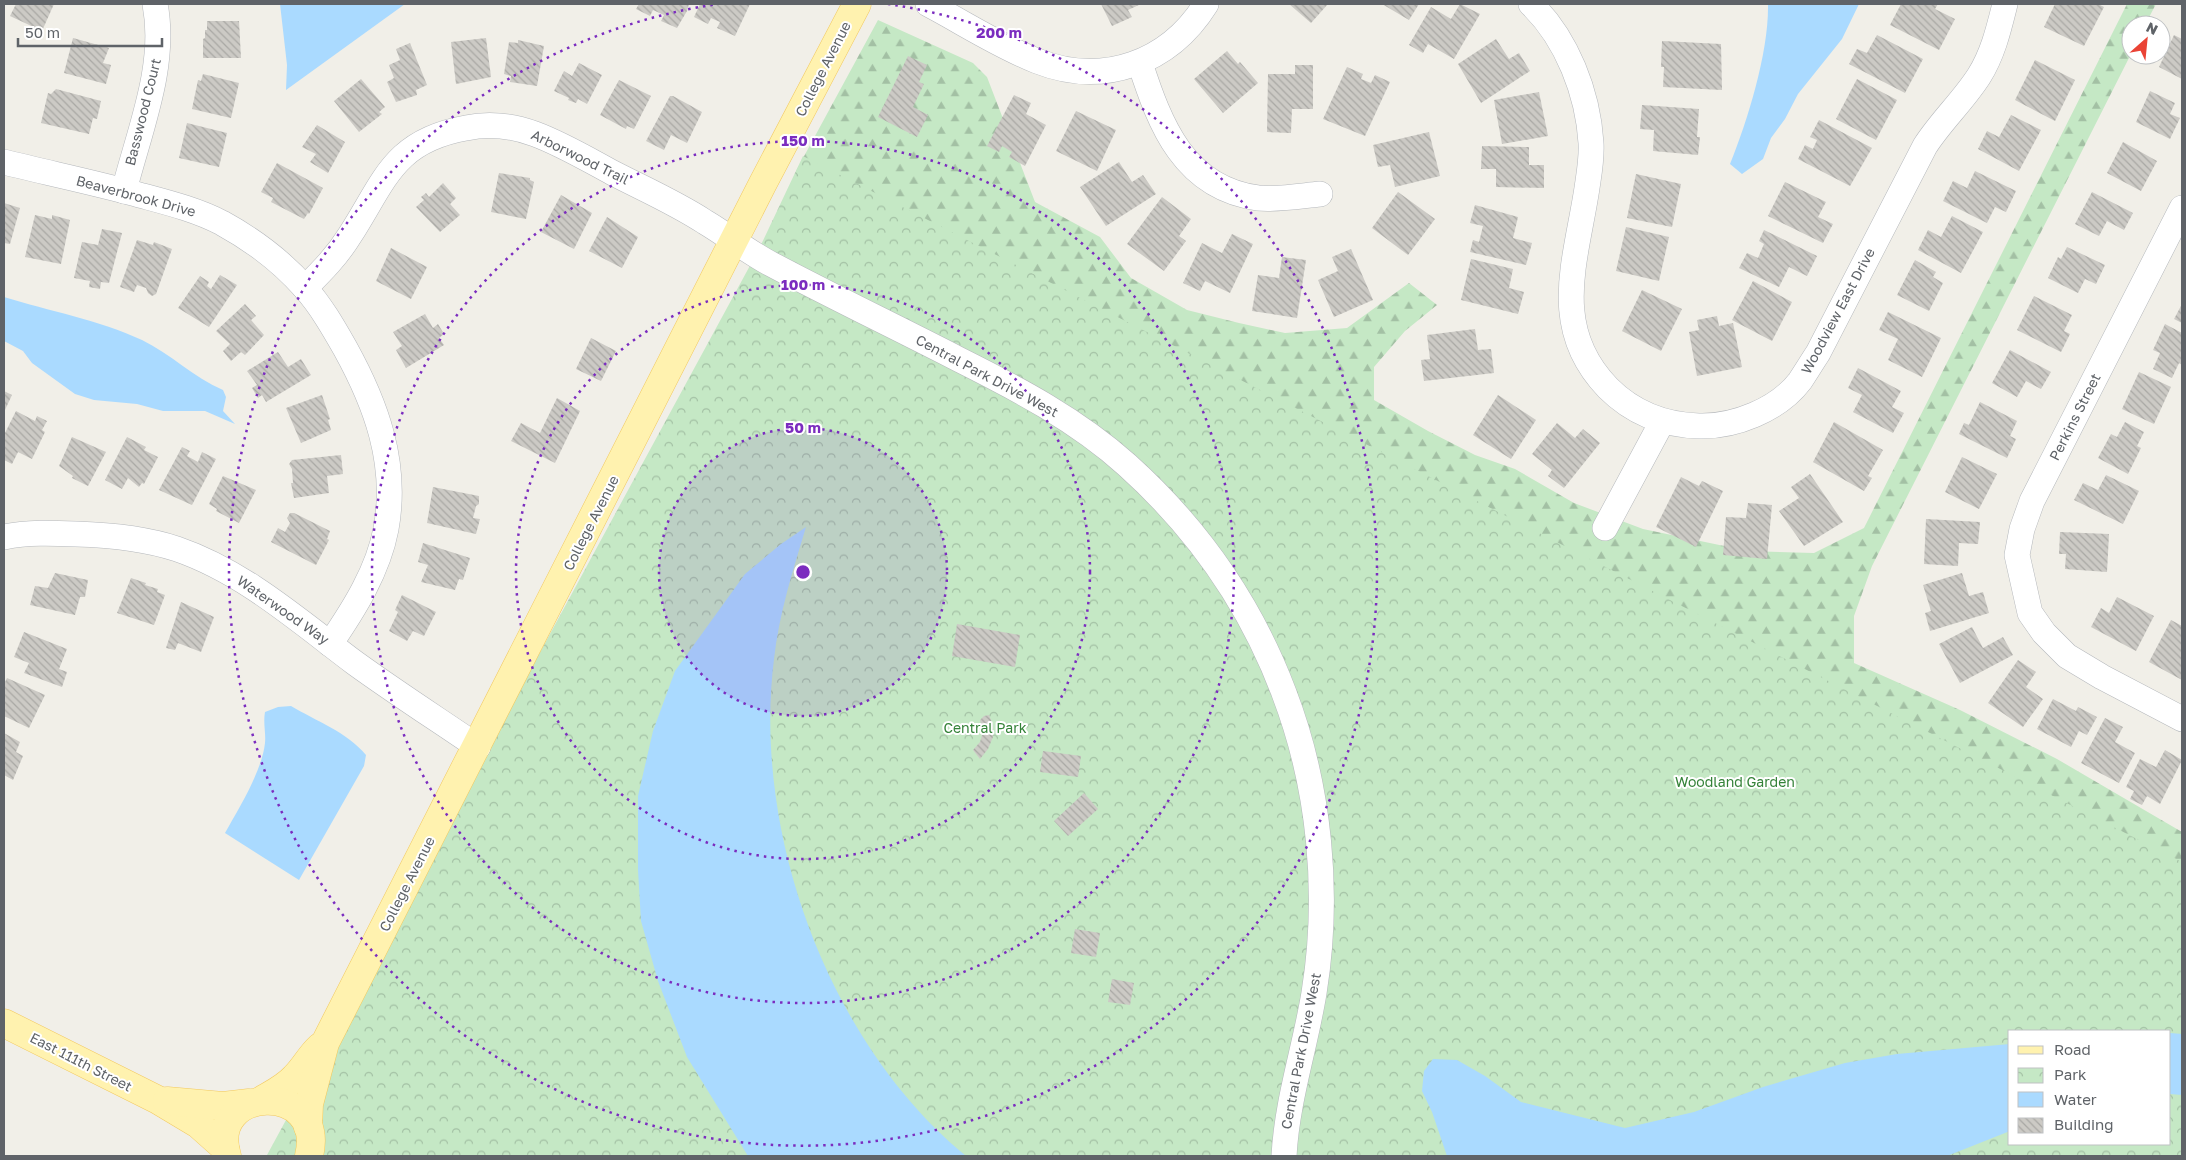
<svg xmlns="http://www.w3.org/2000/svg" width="2186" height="1160" viewBox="0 0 2186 1160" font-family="'Golos Text',sans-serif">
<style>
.forest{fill:url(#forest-firs)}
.park{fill:url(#park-crowns);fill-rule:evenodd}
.water{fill:#aadaff}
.building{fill:url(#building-back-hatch)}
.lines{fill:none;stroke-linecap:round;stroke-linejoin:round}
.minor-casing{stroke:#b5b8bc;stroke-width:26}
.major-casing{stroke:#f2c960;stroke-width:29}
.minor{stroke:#fff;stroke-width:25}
.major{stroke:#fff2af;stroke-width:28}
.ring{fill:none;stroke:#7b2cbf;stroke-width:2.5;stroke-dasharray:2.5 5}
.labels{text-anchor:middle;stroke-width:4;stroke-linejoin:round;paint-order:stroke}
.street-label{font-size:14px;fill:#5f6368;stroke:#fff}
.park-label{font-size:14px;fill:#348238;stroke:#fff}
.centre{fill:#7b2cbf;stroke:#fff;stroke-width:2.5}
.ring-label{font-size:15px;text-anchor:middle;font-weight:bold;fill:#7b2cbf;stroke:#fff;stroke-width:4;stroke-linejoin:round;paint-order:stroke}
</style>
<defs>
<pattern id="forest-firs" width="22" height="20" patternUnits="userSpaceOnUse" patternTransform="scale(1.25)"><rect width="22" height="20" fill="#c5e8c5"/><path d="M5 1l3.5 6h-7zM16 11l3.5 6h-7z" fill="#a3c0a4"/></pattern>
<pattern id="park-crowns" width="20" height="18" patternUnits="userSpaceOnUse" patternTransform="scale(1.25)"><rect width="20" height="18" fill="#c5e8c5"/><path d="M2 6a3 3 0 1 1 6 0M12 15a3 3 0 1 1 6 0" fill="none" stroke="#a3c0a4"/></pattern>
<pattern id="building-back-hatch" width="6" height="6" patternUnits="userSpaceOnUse" patternTransform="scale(1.25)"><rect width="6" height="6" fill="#cccac5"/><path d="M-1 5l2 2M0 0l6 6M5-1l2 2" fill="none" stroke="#a9a8a4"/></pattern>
</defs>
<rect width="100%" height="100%" fill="#f1efe8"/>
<polygon class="forest" points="2127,4 2156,4 2145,25 2131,25 2131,54 1872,566 1854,616 1854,663 1960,710 2057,759 2182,832 2182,899 796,171 878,20 973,63 987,77 1035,202 1100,237 1131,278 1187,310 1239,323 1285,333 1347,328 1409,283 1437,305 1405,331 1374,367 1374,400 1428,431 1475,455 1515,469 1574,503 1643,529 1748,551 1814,553 1864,528"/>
<path class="park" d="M803,156l1379,706v294l-1915,-1 492,-906zM2010,1031h160v113h-160z"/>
<g class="water">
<polygon points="280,4 405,4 286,90 287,65"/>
<path d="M1768,4h91l-17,35 -44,55 -13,25 -14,19 -8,21 -21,15 -12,-10c18,-44 39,-113 38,-160z"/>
<path d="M4,297c45,14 95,23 138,43 29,14 51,37 81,50l3,7 -3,14 12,13 -30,-13h-42l-26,-7 -43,-4 -19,-6 -43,-31 -9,-12 -19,-10z"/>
<path d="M806,527c-13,43 -27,87 -32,132 -22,175 55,385 192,497h-218l-61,-99 -29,-76 -17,-60 -3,-51v-74l15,-65 22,-60 70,-97 36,-30z"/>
<path d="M291,706c25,15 56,26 75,49l-2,11 -65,114 -74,-47c14,-25 37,-62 40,-90 1,-10 -2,-20 0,-31l13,-5z"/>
<polygon points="2170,1033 2182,1034 2182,1095 2170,1094"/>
<polygon points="2010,1044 2010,1131 1947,1156 1447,1156 1432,1112 1422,1091 1424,1071 1433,1059 1457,1060 1485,1076 1521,1102 1625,1128 1694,1112 1763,1087 1845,1063 1897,1054"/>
</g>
<g class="building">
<polygon points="16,4 54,4 42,31 10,16"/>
<polygon points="639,4 689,4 687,11 677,28 661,21 664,15 653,10 650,16 636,9"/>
<polygon points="700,4 750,4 735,36 717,28 720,22 711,18 708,24 694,17"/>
<polygon points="1101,4 1141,4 1128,10 1132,17 1112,26"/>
<polygon points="1289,4 1328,4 1311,23"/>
<polygon points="1382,4 1419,4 1409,20"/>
<polygon points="1460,4 1480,14 1454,59 1428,44 1423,53 1409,45 1431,7 1451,19"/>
<polygon points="1901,4 1938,4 1935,9 1955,19 1939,50 1890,25"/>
<polygon points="2055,4 2098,4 2104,7 2084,46 2044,27"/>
<polygon points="207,21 239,21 241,58 203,58 203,39 205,38 205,30 207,30"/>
<polygon points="1877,35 1923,59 1905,93 1849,64 1857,49 1867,53"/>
<polygon points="2174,35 2182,39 2182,79 2159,67"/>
<polygon points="73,38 109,48 103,63 111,65 106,84 64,73"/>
<polygon points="486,38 491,77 456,84 451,42"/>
<polygon points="1496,39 1509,59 1519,53 1530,71 1481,103 1458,64"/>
<polygon points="518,40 544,46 537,86 510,82 511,76 504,74 509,42 518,43"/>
<polygon points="1662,41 1721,44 1722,90 1663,87 1664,67 1661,67"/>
<polygon points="410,43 427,85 416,90 417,95 396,102 387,82 394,78 389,65 400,60 396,49"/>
<polygon points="1227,51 1238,64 1240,62 1258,83 1223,113 1194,79"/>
<polygon points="908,56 927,65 919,82 924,84 913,107 928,115 917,137 878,117"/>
<polygon points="2035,60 2075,80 2055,121 2015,100"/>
<polygon points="579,63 602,75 587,104 578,99 576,103 568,100 569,98 554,91 564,71 572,76"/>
<polygon points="1295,65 1313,65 1313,109 1292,109 1291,133 1267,132 1268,74 1295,74"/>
<polygon points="1347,67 1363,74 1361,79 1371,83 1375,75 1390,82 1365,136 1323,119"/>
<polygon points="203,74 239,83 231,118 192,109 198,80 201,81"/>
<polygon points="361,79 385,107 379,112 382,114 359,132 334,101"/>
<polygon points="1857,79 1897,100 1876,140 1836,119"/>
<polygon points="619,80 651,96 634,129 627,126 626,129 600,115"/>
<polygon points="56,89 101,101 97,119 93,118 89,134 41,123 48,93 51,94"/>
<polygon points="2150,91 2175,103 2170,114 2180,118 2170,139 2136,122"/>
<polygon points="1539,92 1548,136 1502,144 1494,100"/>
<polygon points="1014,95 1031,103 1026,114 1046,125 1025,166 1009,157 1012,152 1002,146 999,152 987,146"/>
<polygon points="670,96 673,96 702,112 687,143 671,135 664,150 646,141"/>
<polygon points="1642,105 1699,109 1697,137 1700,137 1698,155 1653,151 1654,130 1640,129"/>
<polygon points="1076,111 1116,130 1097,171 1056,151"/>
<polygon points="2011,115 2041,130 2019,171 1978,149 1987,131 1999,137"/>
<polygon points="1819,120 1872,148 1850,186 1798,159 1805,145 1813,149 1817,140 1810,137"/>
<polygon points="187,123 227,133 219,167 179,158"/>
<polygon points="317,125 345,142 328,173 310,162 316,154 302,147"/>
<polygon points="1429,132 1440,176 1395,187 1390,165 1378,167 1373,145"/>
<polygon points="2123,142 2157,161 2141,191 2107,173"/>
<polygon points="1482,146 1529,147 1529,165 1544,165 1544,188 1496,187 1496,169 1481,169"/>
<polygon points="1119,162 1132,182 1143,175 1156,194 1106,226 1080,187"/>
<polygon points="277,163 323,188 309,214 308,213 304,219 271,202 273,198 261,192"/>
<polygon points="1975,171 2016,191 2006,212 1995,207 1987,223 1943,201 1953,181 1967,188"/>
<polygon points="499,173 530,178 530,180 534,182 526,219 491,212"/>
<polygon points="1636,174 1681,184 1672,227 1627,218"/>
<polygon points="1785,182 1826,202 1818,217 1833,224 1823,243 1768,216"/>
<polygon points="443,183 456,198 450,204 460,215 440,232 416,207 424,200 421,197 426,193 429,197"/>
<polygon points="1398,192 1435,219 1408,255 1372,228"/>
<polygon points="2092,192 2133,213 2124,230 2107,221 2099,236 2075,224"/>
<polygon points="561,195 592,213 574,249 541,232"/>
<polygon points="1162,197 1191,219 1179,236 1186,241 1164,271 1127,244"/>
<polygon points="4,203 20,208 10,244 4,243"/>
<polygon points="1475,205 1518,217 1513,238 1532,243 1526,265 1470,252 1473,240 1479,242 1483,226 1470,223"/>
<polygon points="35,215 52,219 52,215 70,220 61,264 25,257"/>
<polygon points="1952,216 1983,232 1961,273 1918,250 1928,230 1941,237"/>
<polygon points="607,217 638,237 622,268 589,251"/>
<polygon points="1626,227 1669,237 1659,281 1616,271"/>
<polygon points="102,229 122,233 109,283 101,282 100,289 89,287 90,281 74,278 82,242 98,245"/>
<polygon points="1764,230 1817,256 1807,276 1789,267 1779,287 1739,268 1747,253 1758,258 1764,244 1759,241"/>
<polygon points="1232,234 1253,244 1230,293 1205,281 1200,291 1183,283 1202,243 1222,253"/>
<polygon points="137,240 153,245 154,242 172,249 156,294 152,296 148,293 146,288 137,285 134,292 120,287"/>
<polygon points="2067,247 2105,265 2096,284 2085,279 2078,293 2048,278 2058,257 2061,259"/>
<polygon points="391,248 427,267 411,299 376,281"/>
<polygon points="1351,249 1373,300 1334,317 1318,280 1338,271 1332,257"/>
<polygon points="1282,257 1306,260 1297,318 1252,311 1258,275 1279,278"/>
<polygon points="1471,259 1513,269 1509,288 1524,292 1518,314 1461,300"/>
<polygon points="1915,260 1936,272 1933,277 1943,283 1929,311 1897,295"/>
<polygon points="220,275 237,285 209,327 178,308 200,276 209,282 207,286 211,289"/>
<polygon points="1753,281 1792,302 1772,341 1732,320"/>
<polygon points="1642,290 1682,309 1661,351 1622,331"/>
<polygon points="2034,296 2072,315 2064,331 2070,334 2061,352 2017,330"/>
<polygon points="245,304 256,316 251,320 264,335 245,355 241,352 231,361 223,351 230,344 216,331"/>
<polygon points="2182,304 2182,323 2174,319"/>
<polygon points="1888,312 1941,338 1922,377 1888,360 1898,339 1879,330"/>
<polygon points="425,314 433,328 438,324 444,334 439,338 444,345 406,368 396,350 402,346 393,332"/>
<polygon points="1717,316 1719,326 1733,323 1742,367 1697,376 1689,332 1699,330 1697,320"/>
<polygon points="2165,324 2182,333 2182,365 2179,363 2172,378 2153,369 2160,353 2153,350"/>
<polygon points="1475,329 1478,350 1491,349 1494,373 1424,381 1421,360 1430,359 1427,335"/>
<polygon points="591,338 616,351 601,381 576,369"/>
<polygon points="2010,350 2051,372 2041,389 2026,381 2017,397 1992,383"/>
<polygon points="278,352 288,367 301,359 311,375 266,402 262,395 258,398 252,388 257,385 247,371"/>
<polygon points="1858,368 1901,391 1892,407 1904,413 1893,433 1853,412 1862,395 1848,388"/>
<polygon points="2139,372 2171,387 2154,424 2122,409"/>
<polygon points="4,391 12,395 4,412"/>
<polygon points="322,395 330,419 328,420 331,430 301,443 286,408"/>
<polygon points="1498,395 1536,420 1511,459 1473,435"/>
<polygon points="557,398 580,411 555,463 511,441 521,423 540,433"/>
<polygon points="1980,402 2017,421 2010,436 2016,439 2007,458 1959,434 1964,423 1969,425"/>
<polygon points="16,411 35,421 37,416 47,421 42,430 45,432 32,459 18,452 12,464 4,460 4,435"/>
<polygon points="1834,422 1883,450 1868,476 1872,478 1864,491 1813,462"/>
<polygon points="2125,422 2144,432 2137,446 2141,448 2128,474 2098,458 2111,434 2117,437"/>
<polygon points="1557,423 1575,438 1583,429 1600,443 1564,488 1548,476 1552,470 1532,454"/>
<polygon points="72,437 106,452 88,486 72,478 73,476 59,466"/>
<polygon points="127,437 146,447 144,450 158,457 144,484 142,483 139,487 128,478 122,489 105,480"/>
<polygon points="182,447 190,451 187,456 198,462 202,452 216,459 192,505 159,490"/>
<polygon points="341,455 343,474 327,476 329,493 294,498 291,483 293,483 292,469 289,464 292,460"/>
<polygon points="1962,457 1997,474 1979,509 1945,492"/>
<polygon points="1810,474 1843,522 1804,546 1779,511 1799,498 1791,487"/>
<polygon points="2106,475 2139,491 2123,524 2074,500 2083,483 2098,490"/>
<polygon points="223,476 256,490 239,523 216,511 217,509 209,504"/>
<polygon points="1681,477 1699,486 1702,481 1723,491 1696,547 1656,527"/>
<polygon points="433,487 479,496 479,504 476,506 473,518 480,519 476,534 427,523"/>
<polygon points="1748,503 1772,505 1767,559 1723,555 1726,517 1746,518"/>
<polygon points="290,513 294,513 330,531 327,539 329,540 316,565 271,542 278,528 285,532 290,523 287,518"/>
<polygon points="1926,519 1980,522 1978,544 1959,543 1958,566 1924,564"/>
<polygon points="2060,532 2109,534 2107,572 2065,569 2066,554 2059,554"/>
<polygon points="423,543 470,558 463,580 459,579 455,590 421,582 428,565 418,562"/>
<polygon points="55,573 88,580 85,597 80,597 75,615 30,605 35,586 48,588"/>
<polygon points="1962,573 1969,596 1983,592 1989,613 1930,631 1925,613 1931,611 1923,585"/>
<polygon points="131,578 146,583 145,585 158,589 157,592 165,595 154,625 117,613"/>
<polygon points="402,595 436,612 424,636 413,631 407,641 389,631 398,612 395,610"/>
<polygon points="2117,597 2154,616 2136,651 2091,627 2101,608 2109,613"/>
<polygon points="181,602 214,617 201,652 178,643 175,650 166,648"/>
<polygon points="2171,620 2182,626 2182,680 2149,662"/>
<polygon points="957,624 1020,635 1015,667 952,656"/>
<polygon points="1972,627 1983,648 2003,637 2013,655 1960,683 1939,644"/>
<polygon points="24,632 67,649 59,669 67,672 62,687 24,673 29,663 14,657"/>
<polygon points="2018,660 2036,672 2026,687 2043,699 2023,727 1988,703"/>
<polygon points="7,678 45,695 29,728 4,716 4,684"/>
<polygon points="2053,699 2076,711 2078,707 2097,717 2087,735 2079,731 2071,747 2037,729"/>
<polygon points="989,715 993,725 993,737 988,749 980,759 973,750 980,742 983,732 980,720 984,716"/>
<polygon points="2105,718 2123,727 2115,742 2135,753 2119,783 2081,763"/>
<polygon points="4,733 20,742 16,752 23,756 13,780 4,775"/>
<polygon points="2165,750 2182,760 2160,804 2147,796 2142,805 2130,799 2134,791 2126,787 2140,759 2156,767"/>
<polygon points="1043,751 1081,756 1078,777 1040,772"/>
<polygon points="1084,793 1098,809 1068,836 1054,821"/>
<polygon points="1075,929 1100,933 1096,957 1071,953"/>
<polygon points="1112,979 1134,983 1130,1005 1108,1002"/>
</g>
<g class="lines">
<g class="minor-casing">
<g id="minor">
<path d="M928,4c36,19 71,42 109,57 66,26 132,2 169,-57"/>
<path d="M1531,4c36,35 57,89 60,139 1,15 -2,31 -4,45 -11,73 -38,139 21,200 25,25 56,37 91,38 35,1 79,-16 101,-45 6,-9 12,-19 18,-28l107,-207c16,-25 38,-45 54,-70 14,-22 20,-48 26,-72"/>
<path d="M1140,63c20,62 44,125 118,135 20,2 42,-2 62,-4"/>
<path d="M4,162c44,11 88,20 132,32 29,8 59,15 86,29 31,17 60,39 83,65 16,18 28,39 40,60 31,56 53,115 41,181 -8,42 -32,80 -56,115"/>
<path d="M124,191c15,-60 43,-125 31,-187"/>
<polyline points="2182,208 2032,501 2022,529 2017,555 2030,613 2044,633 2067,656 2102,677 2182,719"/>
<path d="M305,288c17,-17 32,-32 45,-53 35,-54 43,-94 116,-107 23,-5 47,-2 69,6 27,10 52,25 78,39 31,16 63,30 92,49 22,13 43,30 66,42 62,33 125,63 187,95 60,30 119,61 169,106 70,63 124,140 157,228 36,94 46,201 30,300 -9,55 -27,107 -30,163"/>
<polyline points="1605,528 1662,422"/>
<path d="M4,537c24,-5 48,-4 72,-3 34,1 68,4 101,15 67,23 122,72 178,114 40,29 82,56 123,84"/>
</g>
</g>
<g class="major-casing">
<g id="major">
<polyline points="4,1023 158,1100 198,1124 225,1148"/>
<path d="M262,1100c12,-7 24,-13 33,-23 10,-10 15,-21 25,-30"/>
<polyline points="167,1101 223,1106 249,1103"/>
<polyline points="308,1127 309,1104 325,1043 762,185 857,4"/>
<path d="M227,1156c-22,-71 100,-76 82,0"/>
</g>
</g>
<use href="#minor" class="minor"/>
<use href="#major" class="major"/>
</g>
<circle cx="803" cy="572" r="144" fill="#7b2cbf" fill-opacity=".12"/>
<g class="ring">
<circle cx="803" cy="572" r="144"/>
<circle cx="803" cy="572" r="287"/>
<circle cx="803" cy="572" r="431"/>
<path d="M888 4A574 574 0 1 1 718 4"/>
</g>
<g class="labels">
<g class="street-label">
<text transform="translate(823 69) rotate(-63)" y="5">College Avenue</text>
<text transform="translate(143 112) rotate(-76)" y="5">Basswood Court</text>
<text transform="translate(580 157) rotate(26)" y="5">Arborwood Trail</text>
<text transform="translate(136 196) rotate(15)" y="5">Beaverbrook Drive</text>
<text transform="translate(1838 311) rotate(-62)" y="5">Woodview East Drive</text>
<text transform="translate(987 376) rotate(28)" y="5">Central Park Drive West</text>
<text transform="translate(2075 417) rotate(-63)" y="5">Perkins Street</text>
<text transform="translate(591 523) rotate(-63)" y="5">College Avenue</text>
<text transform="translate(283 610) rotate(35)" y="5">Waterwood Way</text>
<text transform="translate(407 884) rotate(-63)" y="5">College Avenue</text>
<text transform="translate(1301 1051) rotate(-79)" y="5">Central Park Drive West</text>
<text transform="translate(81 1062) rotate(27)" y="5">East 111th Street</text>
</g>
<g class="park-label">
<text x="985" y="733">Central Park</text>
<text x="1735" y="787">Woodland Garden</text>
</g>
</g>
<circle cx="803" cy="572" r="8" class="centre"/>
<g class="ring-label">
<text x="999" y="38">200 m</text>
<text x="803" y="146">150 m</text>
<text x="803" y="290">100 m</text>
<text x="803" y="433">50 m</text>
</g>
<rect width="2186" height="1160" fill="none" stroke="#5f6368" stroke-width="10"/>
<rect x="2008" y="1030" width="162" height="115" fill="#ffffff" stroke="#bfc1c3"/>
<rect x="2018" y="1046" width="25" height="8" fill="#fff2af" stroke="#bfc1c3"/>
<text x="2054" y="1055" font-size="15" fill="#5f6368">Road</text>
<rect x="2018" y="1068" width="25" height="15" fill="url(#park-crowns)" stroke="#bfc1c3"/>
<text x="2054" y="1080" font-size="15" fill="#5f6368">Park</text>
<rect x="2018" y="1092" width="25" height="15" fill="#aadaff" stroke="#bfc1c3"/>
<text x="2054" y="1105" font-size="15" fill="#5f6368">Water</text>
<rect x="2018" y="1118" width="25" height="15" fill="url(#building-back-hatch)" stroke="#bfc1c3"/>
<text x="2054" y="1130" font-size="15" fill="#5f6368">Building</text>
<g transform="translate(2146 40) rotate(27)"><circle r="24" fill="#ffffff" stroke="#bfc1c3"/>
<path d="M0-4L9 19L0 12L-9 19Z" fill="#ea4335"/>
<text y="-8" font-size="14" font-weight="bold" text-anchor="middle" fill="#5f6368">N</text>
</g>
<path d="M18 38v8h144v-8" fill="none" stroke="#5f6368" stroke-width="2.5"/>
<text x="25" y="38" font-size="15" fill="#5f6368" stroke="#ffffff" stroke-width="4" paint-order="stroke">50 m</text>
</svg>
